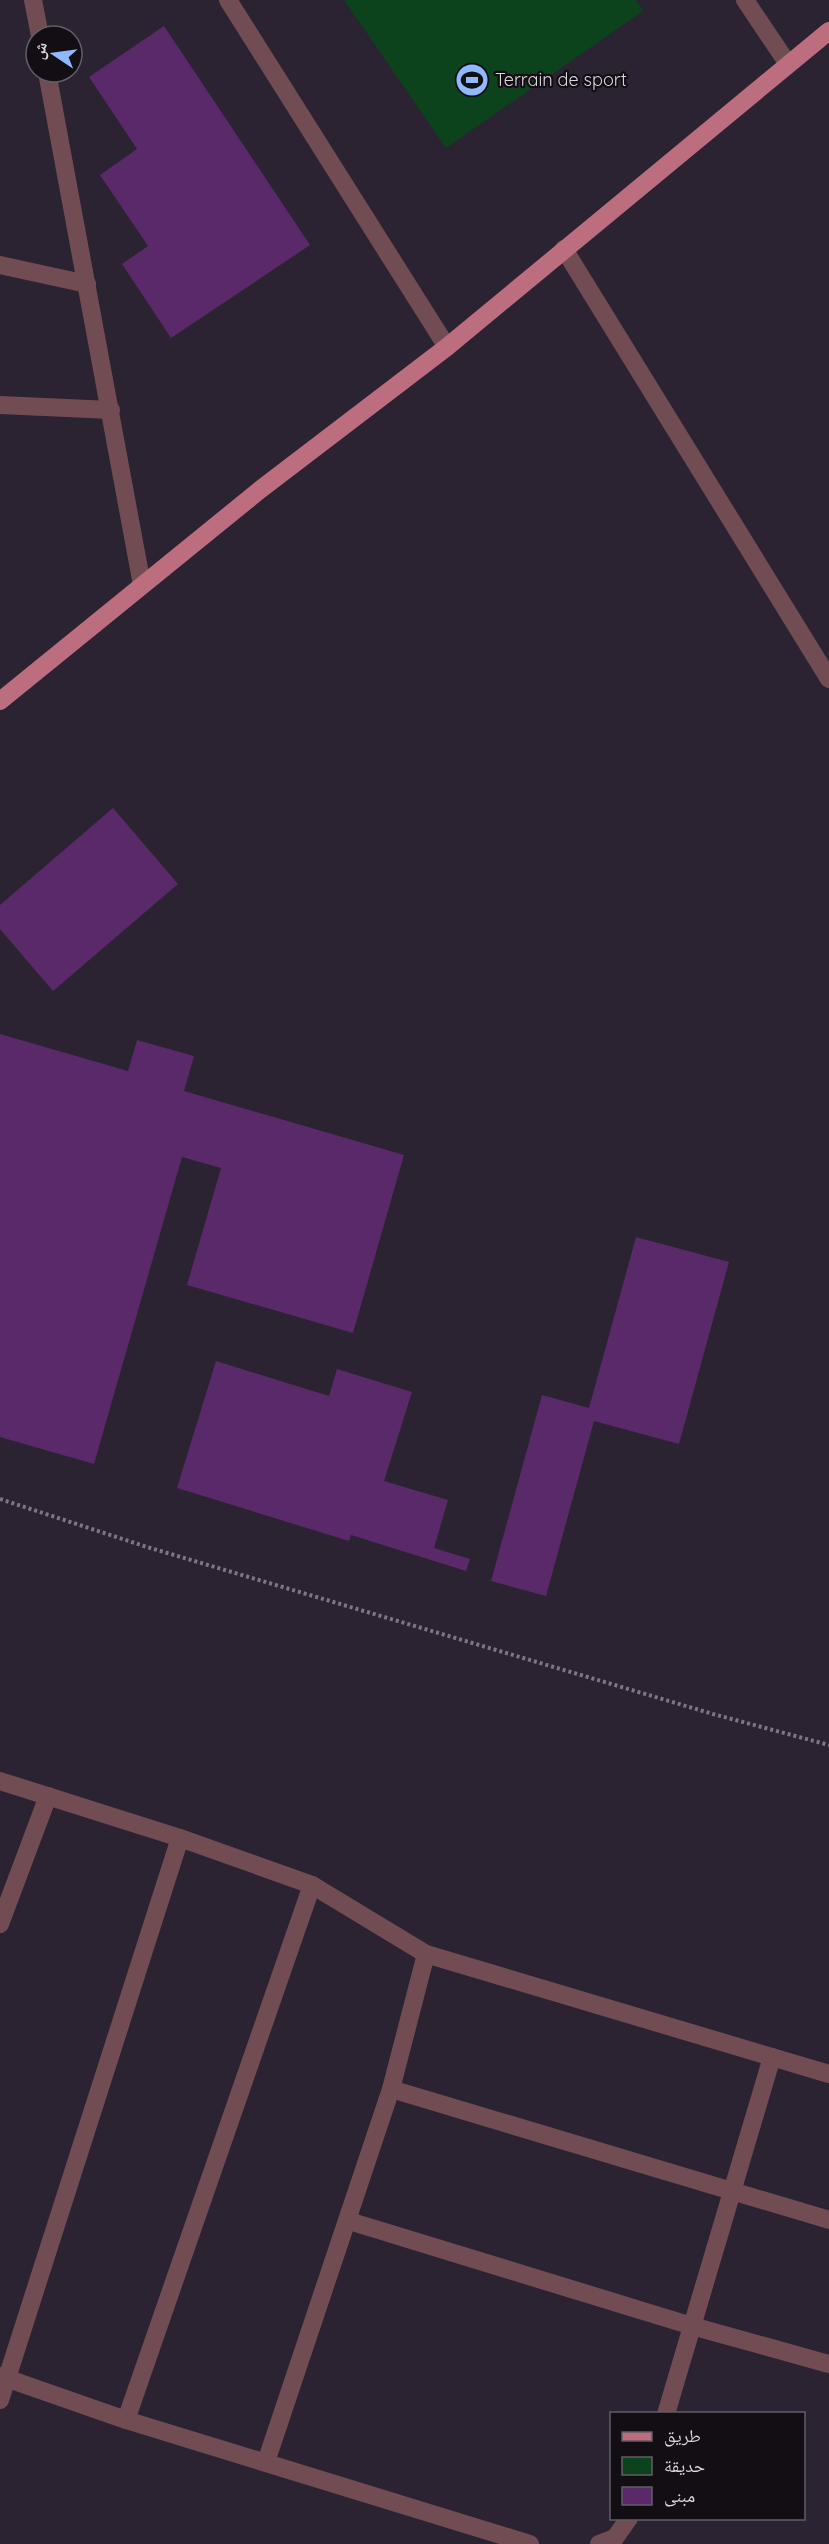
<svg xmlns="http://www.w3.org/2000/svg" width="829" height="2544" viewBox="0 0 829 2544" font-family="Quicksand,'Noto Naskh Arabic',sans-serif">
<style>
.green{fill:#0c431d}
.building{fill:#5a2969}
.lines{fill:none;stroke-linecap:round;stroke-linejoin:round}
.path{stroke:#7e7783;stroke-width:4;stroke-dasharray:3 3;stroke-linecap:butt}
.minor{stroke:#724c53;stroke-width:18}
.major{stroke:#bc6e7e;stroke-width:18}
.labels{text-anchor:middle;stroke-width:4.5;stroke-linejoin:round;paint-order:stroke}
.poi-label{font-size:18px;fill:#dbd5de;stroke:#120e14;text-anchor:start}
</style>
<rect width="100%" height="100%" fill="#2b2331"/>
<polygon class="green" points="344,0 636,0 643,11 446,148"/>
<g class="building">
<polygon points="164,26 310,245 171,338 122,264 148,246 100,175 137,149 89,77"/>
<polygon points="113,808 178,884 53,991 0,929 0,905"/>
<polygon points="0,1034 128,1071 137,1040 194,1056 184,1091 404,1155 353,1333 187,1285 221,1168 182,1157 94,1464 0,1437"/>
<polygon points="636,1237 729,1262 679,1444 594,1421 546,1596 491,1581 542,1395 589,1408"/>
<polygon points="216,1361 329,1396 337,1369 412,1392 384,1481 448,1500 434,1548 470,1559 466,1571 351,1535 349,1541 177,1488"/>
</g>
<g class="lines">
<polyline class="path" points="0,1499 147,1547 713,1714 829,1745"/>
<g class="minor">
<polyline points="33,0 40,36"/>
<polyline points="228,0 447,347"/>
<polyline points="745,0 788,64"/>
<polyline points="47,72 142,585"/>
<polyline points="564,249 829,679"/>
<polyline points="0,265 87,284"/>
<polyline points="0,405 111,410"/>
<polyline points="0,1781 180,1838"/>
<polyline points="0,1924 48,1796"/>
<polyline points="391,2089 829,2220"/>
<polyline points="349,2221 692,2326 829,2364"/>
<polyline points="0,2376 126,2420 530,2544"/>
<polyline points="0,2400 180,1838 312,1885 426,1954 829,2074"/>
<polyline points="666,2414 772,2057"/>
<polyline points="126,2420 312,1885"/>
<polyline points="266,2462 391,2089 426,1954"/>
<polyline points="599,2544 615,2538 629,2518"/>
</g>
<polyline class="major" points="0,701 261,489 447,347 829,31"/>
</g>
<defs>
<g id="stadium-disc" transform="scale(1.725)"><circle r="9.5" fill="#8fb8fd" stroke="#120e14"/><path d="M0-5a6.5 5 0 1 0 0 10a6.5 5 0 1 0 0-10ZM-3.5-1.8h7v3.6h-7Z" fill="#111"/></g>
</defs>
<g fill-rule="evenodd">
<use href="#stadium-disc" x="472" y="80"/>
</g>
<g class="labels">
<g class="poi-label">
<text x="495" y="86">Terrain de sport</text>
</g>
</g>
<rect x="610" y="2412" width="195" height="108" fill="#120e14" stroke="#625e65" stroke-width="1.5"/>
<rect x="622" y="2432" width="30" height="9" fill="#bc6e7e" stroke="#625e65" stroke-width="1.5"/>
<text x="664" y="2442" font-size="18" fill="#dbd5de">طريق</text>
<rect x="622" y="2457" width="30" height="18" fill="#0c431d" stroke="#625e65" stroke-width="1.5"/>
<text x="664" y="2472" font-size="18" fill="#dbd5de">حديقة</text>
<rect x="622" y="2487" width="30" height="18" fill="#5a2969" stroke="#625e65" stroke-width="1.5"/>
<text x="664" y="2502" font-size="18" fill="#dbd5de">مبنى</text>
<g transform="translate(54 54) rotate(283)"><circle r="28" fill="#120e14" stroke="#625e65" stroke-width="1.5"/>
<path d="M0-4.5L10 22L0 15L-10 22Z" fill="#8fb8fd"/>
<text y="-9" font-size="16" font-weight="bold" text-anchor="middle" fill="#dbd5de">ش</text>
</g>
</svg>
